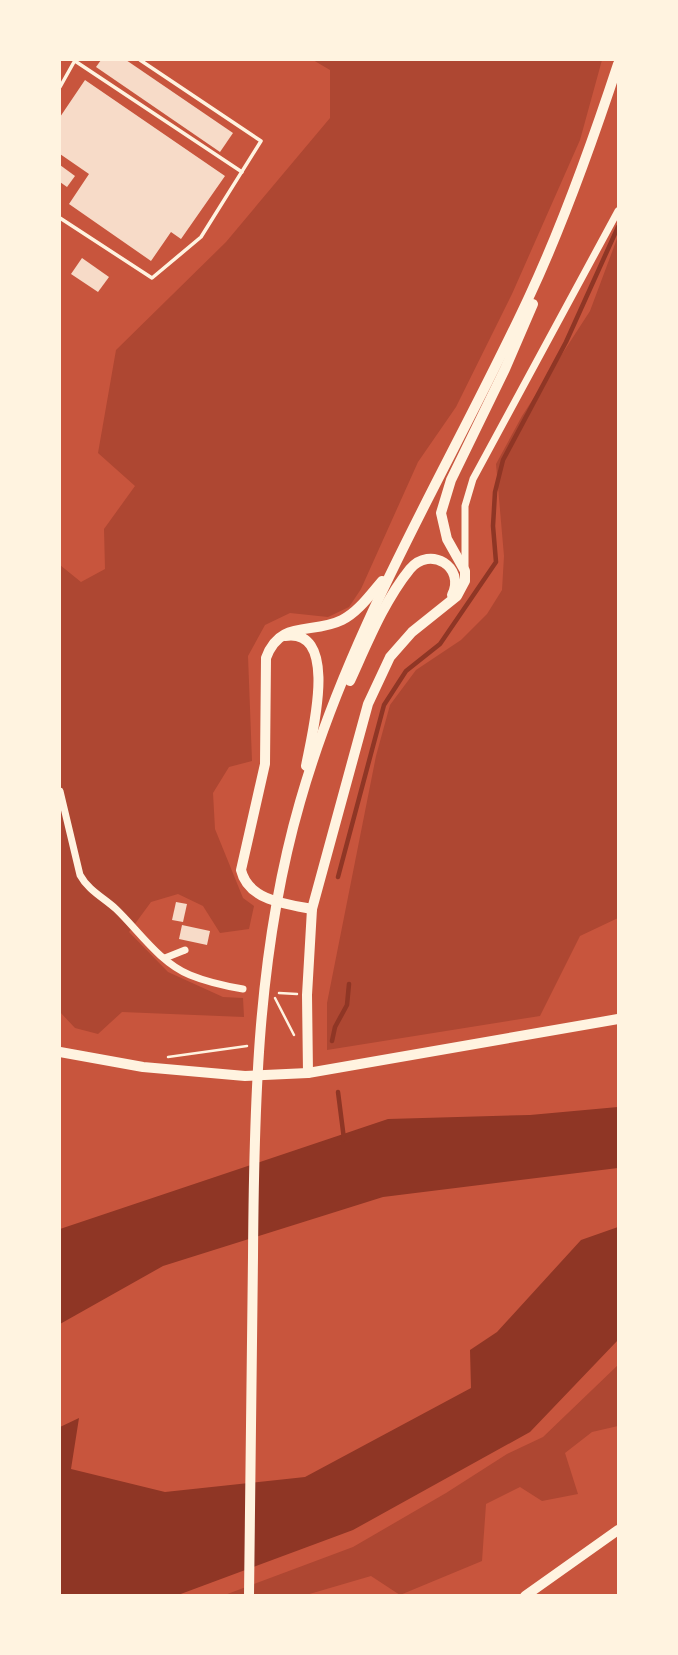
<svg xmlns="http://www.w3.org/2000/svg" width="678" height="1655" viewBox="0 0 678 1655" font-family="'Titillium Web',sans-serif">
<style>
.green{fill:#ae4732}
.water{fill:#8f3625}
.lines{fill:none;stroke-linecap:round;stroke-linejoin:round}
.stream{stroke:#8f3625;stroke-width:4.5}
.building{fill:#f7dbc8}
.path{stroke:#fff3e0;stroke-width:2.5}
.service{stroke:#fff3e0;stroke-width:3.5}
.minor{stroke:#fff3e0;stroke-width:7}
.secondary{stroke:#fff3e0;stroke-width:10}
.primary{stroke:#fff3e0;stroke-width:10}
</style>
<rect width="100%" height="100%" fill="#c8553d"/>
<g class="green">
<polygon points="313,60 602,60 580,140 512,294 456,407 418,462 361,589 349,607 328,617 290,613 265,625 248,656 252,761 229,767 213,793 215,829 243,898 254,906 249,929 220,933 203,906 178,894 151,902 129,932 168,972 223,997 243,998 244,1017 122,1012 98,1034 75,1028 60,1012 60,565 81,582 105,569 104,529 135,486 98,453 116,350 226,242 330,118 330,70"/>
<polygon points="618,236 618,918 580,936 540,1016 327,1050 327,1003 376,756 390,705 416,670 461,640 487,614 502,590 504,556 496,464 522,416 590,311"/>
<polygon points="618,1365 618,1426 592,1432 565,1453 578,1494 542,1501 520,1487 486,1504 482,1561 400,1595 371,1576 306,1595 222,1596 353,1547 446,1493 507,1454 543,1437"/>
</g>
<g class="water">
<polygon points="618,1107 618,1168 383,1197 163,1266 60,1324 60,1229 388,1119 530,1115"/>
<polygon points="618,1227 618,1340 530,1432 353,1530 178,1595 60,1595 60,1427 79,1418 71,1469 165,1492 305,1477 471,1388 470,1350 497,1332 581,1240"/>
</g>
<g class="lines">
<g class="stream">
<polyline points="338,877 384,705 406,671 440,644 496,562 493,526 495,492 503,460 566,342 618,227"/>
<polyline points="332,1041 335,1027 347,1005 349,984"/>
<polyline points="338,1092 344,1139"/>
</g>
</g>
<g class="building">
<polygon points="101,60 126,60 233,133 220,152 96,67"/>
<polygon points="85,80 225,176 181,239 171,232 151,261 69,204 89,174 60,154 60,117"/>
<polygon points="60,165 75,176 67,187 60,182"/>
<polygon points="82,258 109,277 98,292 71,274"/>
<polygon points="176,902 187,904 183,922 172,920"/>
<polygon points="182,925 210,931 207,945 179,939"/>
</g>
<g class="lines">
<g class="path">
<polyline points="279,993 297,994"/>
<polyline points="275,998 294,1035"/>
<polyline points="168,1057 247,1046"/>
</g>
<g class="service">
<polyline points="75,61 242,172"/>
<polyline points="60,87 74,62"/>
<polyline points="60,218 152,278 201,237 261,141 140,60"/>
</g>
<g class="minor">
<polyline points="465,567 465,506 473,479 618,211"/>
<path d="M60,791l20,84c8,15 24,23 36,34 23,22 43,53 74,66 17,7 35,11 53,14"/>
<polyline points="165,958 185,950"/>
</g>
<polyline class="secondary" points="525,1596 618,1530"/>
<g class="primary">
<path d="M285,636c56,-9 26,102 21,130"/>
<path d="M350,681c17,-37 34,-80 60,-112 20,-24 56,-2 42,26"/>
<path d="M312,909c-27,-5 -64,-9 -71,-39l24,-106 1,-106c14,-39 46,-23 76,-38 16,-8 28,-25 40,-39"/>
<polyline points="60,1052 143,1067 245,1076 308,1073 618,1019"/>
<polyline points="308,1073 307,995 312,909 368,704 390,657 412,632 457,596 465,581 465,571 447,539 441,513 451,480 505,369 533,304"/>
<path d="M249,1596c1,-113 2,-226 4,-339 1,-153 4,-306 47,-455 51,-179 151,-337 229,-505 35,-75 63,-154 89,-233"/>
</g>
</g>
<rect width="678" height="1655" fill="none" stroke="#fff3e0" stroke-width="122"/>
</svg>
